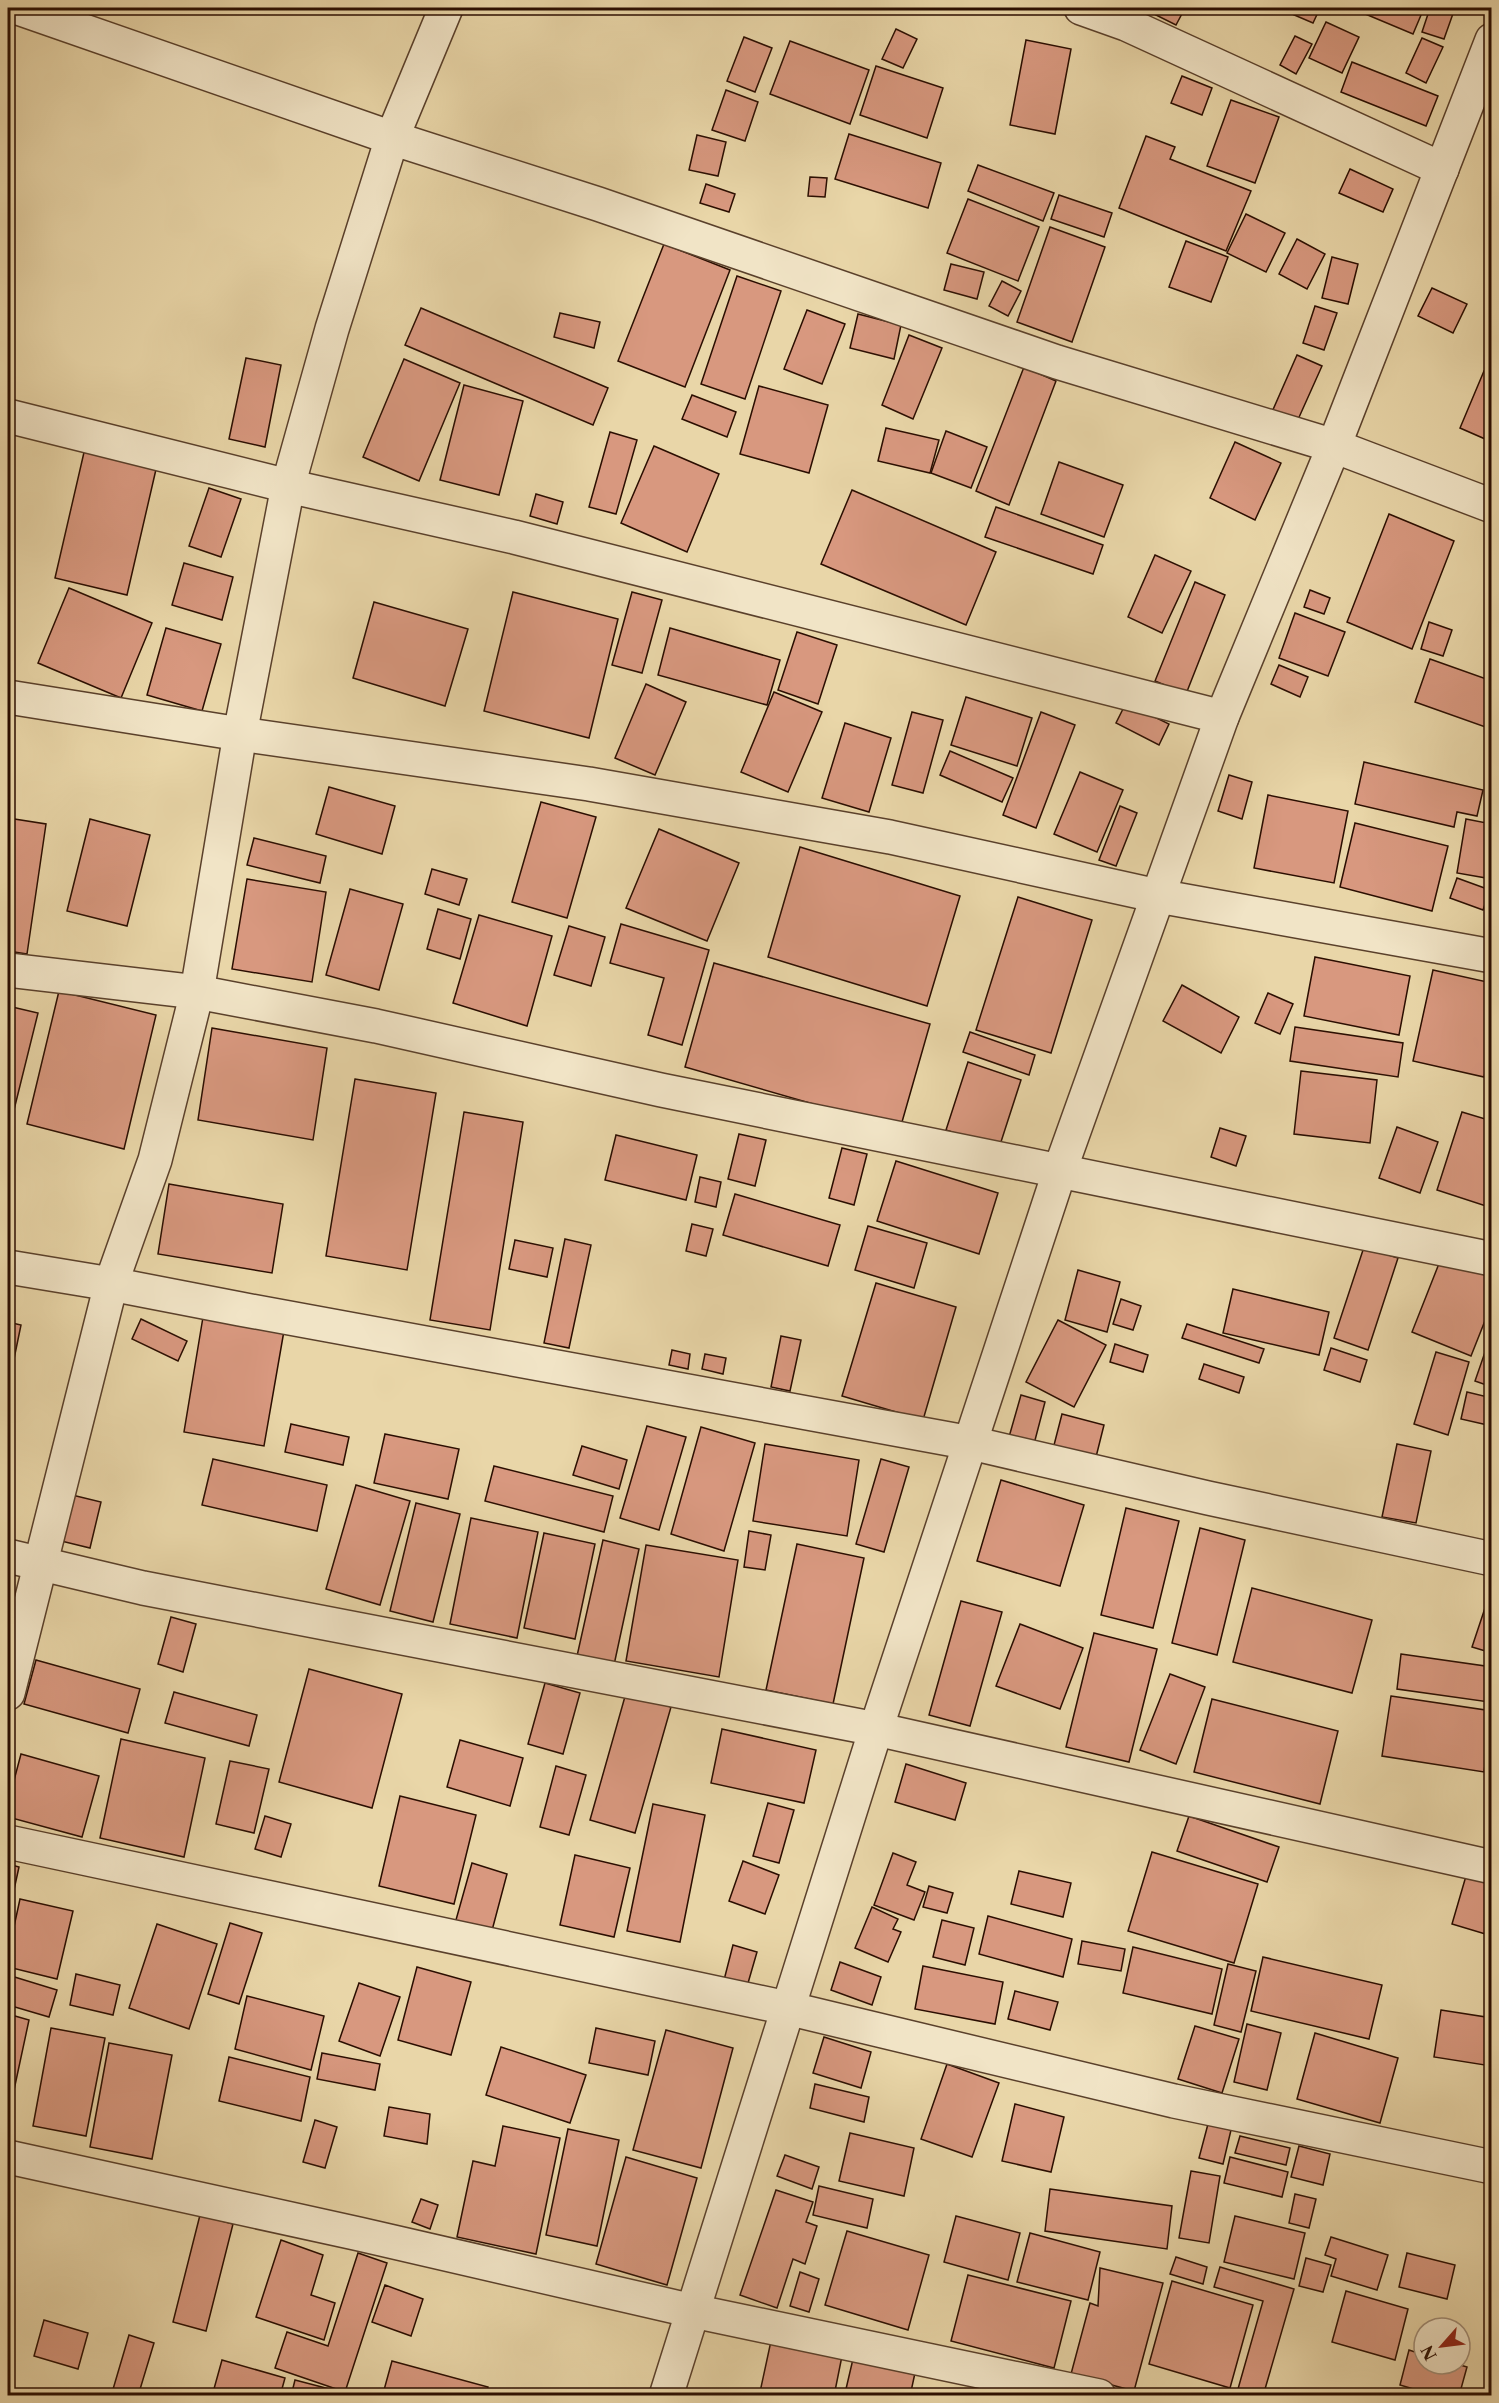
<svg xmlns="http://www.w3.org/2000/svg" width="1499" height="2403" viewBox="0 0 1499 2403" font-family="'Libre Caslon Text',serif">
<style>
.building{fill:#d8987f;stroke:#2b0e01;stroke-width:1.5}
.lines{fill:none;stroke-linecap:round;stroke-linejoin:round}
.minor-casing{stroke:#5a402b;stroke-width:36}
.minor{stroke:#f1e4c6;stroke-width:33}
</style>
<rect width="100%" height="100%" fill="#e9d6a8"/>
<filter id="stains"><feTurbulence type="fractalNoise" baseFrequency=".00333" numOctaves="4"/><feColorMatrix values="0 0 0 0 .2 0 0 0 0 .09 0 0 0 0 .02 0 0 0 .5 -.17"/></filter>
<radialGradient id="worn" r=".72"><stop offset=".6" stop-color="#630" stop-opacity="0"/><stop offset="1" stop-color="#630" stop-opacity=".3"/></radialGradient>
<g class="building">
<polygon points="1142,8 1185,8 1176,25"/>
<polygon points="1278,8 1320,8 1313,23"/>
<polygon points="1351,8 1424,8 1413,34"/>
<polygon points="1430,8 1455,8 1444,39 1422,32"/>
<polygon points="1326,22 1359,37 1342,73 1309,58"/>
<polygon points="896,29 917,39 903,68 882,59"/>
<polygon points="1295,36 1312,44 1296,74 1280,65"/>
<polygon points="744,37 772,48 755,92 727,81"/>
<polygon points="1422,38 1443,47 1426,83 1406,73"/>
<polygon points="1026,40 1071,49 1055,134 1010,125"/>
<polygon points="790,41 869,70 850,124 770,94"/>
<polygon points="1352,62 1438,96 1426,126 1341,92"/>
<polygon points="876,66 943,88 927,138 860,115"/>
<polygon points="1182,76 1212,88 1202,115 1171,103"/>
<polygon points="726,90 758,102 745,141 712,130"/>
<polygon points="1231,100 1279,117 1255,183 1207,166"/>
<polygon points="849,134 941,163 928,208 835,179"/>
<polygon points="697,135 726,142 718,176 689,170"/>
<polygon points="1146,136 1175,147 1170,159 1251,191 1226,251 1119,208"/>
<polygon points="978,165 1054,193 1043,221 968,191"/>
<polygon points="1350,169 1393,189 1383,212 1339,193"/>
<polygon points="810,177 827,178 825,197 808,196"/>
<polygon points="706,184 735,194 729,212 700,203"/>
<polygon points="1059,195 1112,213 1104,237 1051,219"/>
<polygon points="968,199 1039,227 1018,281 947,253"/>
<polygon points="1246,214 1285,233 1266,272 1227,253"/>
<polygon points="1050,227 1105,247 1072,342 1017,322"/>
<polygon points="1297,239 1325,254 1307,289 1279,274"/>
<polygon points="1186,241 1228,257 1211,302 1169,287"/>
<polygon points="664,244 730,270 685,387 618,361"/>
<polygon points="1332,257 1358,264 1348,304 1322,298"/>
<polygon points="951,264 984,272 977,299 944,290"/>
<polygon points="737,276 781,291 745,399 701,384"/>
<polygon points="1002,281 1021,291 1008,316 989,306"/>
<polygon points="1432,288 1467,304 1453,333 1418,316"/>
<polygon points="1315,306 1337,313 1324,350 1303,343"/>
<polygon points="421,308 608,388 593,425 405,345"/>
<polygon points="807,310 845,324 822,384 784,369"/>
<polygon points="560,313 600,322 594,348 554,337"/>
<polygon points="858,314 901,325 894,359 850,348"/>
<polygon points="909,335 942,348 913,419 882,405"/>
<polygon points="1297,355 1322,366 1296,424 1272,412"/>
<polygon points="246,358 281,365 265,447 229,439"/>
<polygon points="404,359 460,383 419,481 363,457"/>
<polygon points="1024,367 1056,381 1009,505 976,491"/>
<polygon points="1484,371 1492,374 1492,442 1460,428"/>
<polygon points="464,385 523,401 499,495 440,480"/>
<polygon points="759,386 828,405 809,473 740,454"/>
<polygon points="692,395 736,412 727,437 682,419"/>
<polygon points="886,428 939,440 930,473 878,461"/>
<polygon points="946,431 987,447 971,488 931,473"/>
<polygon points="610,432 637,440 616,514 589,507"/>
<polygon points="1235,442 1281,463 1255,520 1210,498"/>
<polygon points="654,446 719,474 687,552 621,523"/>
<polygon points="85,448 157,465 127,595 55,578"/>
<polygon points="1059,462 1123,485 1104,537 1041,514"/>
<polygon points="209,488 241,499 221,557 189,546"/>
<polygon points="852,490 996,552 966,625 821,564"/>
<polygon points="536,494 563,502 557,524 530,516"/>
<polygon points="996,507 1103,545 1093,574 985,537"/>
<polygon points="1389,514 1454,541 1412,649 1347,622"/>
<polygon points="1155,555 1191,571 1162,633 1128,617"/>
<polygon points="184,563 233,577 222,620 172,605"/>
<polygon points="1195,582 1225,595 1186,694 1155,681"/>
<polygon points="69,588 152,623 121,698 38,663"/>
<polygon points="1310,590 1330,598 1324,614 1304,607"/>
<polygon points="513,592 618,619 589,738 484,711"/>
<polygon points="632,592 662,600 642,673 612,665"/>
<polygon points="374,602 468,629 445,706 353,678"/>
<polygon points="1295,613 1345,632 1328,676 1279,658"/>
<polygon points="1429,622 1452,630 1443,656 1421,649"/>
<polygon points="166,628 221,644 202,711 147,695"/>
<polygon points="670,628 780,660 767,705 658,675"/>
<polygon points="797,632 837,645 818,704 778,690"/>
<polygon points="1430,659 1492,681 1491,729 1415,702"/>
<polygon points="1279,665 1308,677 1300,697 1271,684"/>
<polygon points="646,684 686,702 655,775 615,758"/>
<polygon points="774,692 822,712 788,792 741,772"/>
<polygon points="966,697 1032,718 1017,766 951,745"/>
<polygon points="1126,703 1169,724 1159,745 1116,723"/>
<polygon points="912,712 943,720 923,793 892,785"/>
<polygon points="1041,712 1075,725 1036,828 1003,815"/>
<polygon points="845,723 891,738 869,812 822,798"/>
<polygon points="950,751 1013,778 1002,802 940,775"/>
<polygon points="1364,762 1483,790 1477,816 1457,812 1454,827 1355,804"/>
<polygon points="1080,772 1123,790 1097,852 1054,834"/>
<polygon points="1229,775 1252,782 1242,819 1218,811"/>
<polygon points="329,787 395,806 382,854 316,834"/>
<polygon points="1268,795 1348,811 1334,883 1254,868"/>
<polygon points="541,802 596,817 567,918 512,902"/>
<polygon points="1120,806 1137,813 1116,866 1099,860"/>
<polygon points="8,818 46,824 27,954 8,951"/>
<polygon points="90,819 150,835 127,926 67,911"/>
<polygon points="1466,819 1492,824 1492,879 1457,873"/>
<polygon points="1355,823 1448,846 1432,911 1340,887"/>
<polygon points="659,829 739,863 707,941 626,908"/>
<polygon points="254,838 326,856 320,883 247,865"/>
<polygon points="800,847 960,896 927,1006 768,957"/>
<polygon points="432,869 467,879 459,905 425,894"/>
<polygon points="1457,878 1490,890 1483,910 1450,898"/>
<polygon points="247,879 326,892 312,982 232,969"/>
<polygon points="350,889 403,904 379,990 326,975"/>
<polygon points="1018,897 1092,920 1051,1053 976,1030"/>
<polygon points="438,909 471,919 460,959 427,949"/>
<polygon points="479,915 552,936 527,1026 453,1003"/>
<polygon points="621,924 709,950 682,1045 648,1035 664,978 610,963"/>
<polygon points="569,926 605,937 591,986 554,975"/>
<polygon points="1315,957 1410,976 1399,1035 1304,1016"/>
<polygon points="714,963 930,1024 900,1129 685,1067"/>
<polygon points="1433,970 1492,983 1492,1044 1484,1077 1413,1061"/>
<polygon points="1182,985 1239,1017 1221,1053 1163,1021"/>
<polygon points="59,991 156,1015 124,1149 27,1124"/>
<polygon points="1268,993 1293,1004 1280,1034 1255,1023"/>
<polygon points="8,1006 38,1013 11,1122 8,1121"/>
<polygon points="1295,1027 1403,1043 1398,1077 1290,1061"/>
<polygon points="212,1028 327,1048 313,1140 198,1120"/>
<polygon points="970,1032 1035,1055 1029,1075 963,1052"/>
<polygon points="968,1062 1021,1080 999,1148 946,1130"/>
<polygon points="1301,1071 1377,1080 1370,1143 1294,1134"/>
<polygon points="355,1079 436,1093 407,1270 326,1256"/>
<polygon points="464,1112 523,1122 490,1330 430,1320"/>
<polygon points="1462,1112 1492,1121 1492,1208 1437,1190"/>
<polygon points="1397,1127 1438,1142 1420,1193 1379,1178"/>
<polygon points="1220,1128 1246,1136 1236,1166 1211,1157"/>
<polygon points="739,1134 766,1140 755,1186 728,1179"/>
<polygon points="616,1135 697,1155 686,1200 605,1180"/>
<polygon points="842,1148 867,1154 854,1205 829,1198"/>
<polygon points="896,1161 998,1193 979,1254 877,1221"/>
<polygon points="700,1177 721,1182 716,1207 695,1202"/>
<polygon points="169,1184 283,1204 272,1273 158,1254"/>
<polygon points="735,1194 840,1225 828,1266 723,1235"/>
<polygon points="692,1224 713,1229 706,1256 686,1251"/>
<polygon points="868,1226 927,1243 914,1288 855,1270"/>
<polygon points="565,1239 591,1245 569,1348 544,1343"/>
<polygon points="515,1240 553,1248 547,1277 509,1269"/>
<polygon points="1364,1247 1398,1258 1368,1350 1334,1338"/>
<polygon points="1442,1256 1492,1276 1492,1303 1471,1356 1412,1332"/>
<polygon points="1078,1270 1120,1282 1107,1332 1065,1320"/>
<polygon points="876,1283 956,1307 923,1420 842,1396"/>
<polygon points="1233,1289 1329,1312 1319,1355 1223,1333"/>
<polygon points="1121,1299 1141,1306 1133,1330 1113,1324"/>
<polygon points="204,1311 285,1325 264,1446 184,1432"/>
<polygon points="141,1319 187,1341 178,1361 132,1339"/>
<polygon points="1058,1320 1106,1345 1074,1407 1026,1382"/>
<polygon points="8,1322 21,1325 8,1388"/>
<polygon points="1187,1324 1264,1349 1259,1363 1182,1338"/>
<polygon points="1492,1332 1492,1387 1475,1381"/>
<polygon points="781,1336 801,1340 790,1391 771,1387"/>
<polygon points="1115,1344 1148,1355 1143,1372 1110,1362"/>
<polygon points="1331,1348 1367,1360 1360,1382 1324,1370"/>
<polygon points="672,1350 690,1354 688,1369 669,1365"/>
<polygon points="1436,1352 1469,1362 1448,1435 1414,1424"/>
<polygon points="705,1354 726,1358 723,1374 702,1369"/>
<polygon points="1204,1364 1244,1377 1239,1393 1199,1379"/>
<polygon points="1467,1392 1492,1398 1492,1426 1461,1419"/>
<polygon points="1021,1395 1045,1402 1034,1444 1009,1437"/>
<polygon points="1062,1414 1104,1425 1095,1461 1053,1449"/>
<polygon points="291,1424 349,1437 343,1465 285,1452"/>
<polygon points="647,1426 686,1437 659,1530 620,1518"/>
<polygon points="701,1427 755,1443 724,1551 671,1534"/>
<polygon points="385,1434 459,1449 448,1499 374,1483"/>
<polygon points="765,1444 859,1460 847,1536 753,1521"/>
<polygon points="1397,1444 1431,1451 1416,1523 1382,1517"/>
<polygon points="582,1446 627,1460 619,1489 573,1475"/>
<polygon points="213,1459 327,1485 317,1531 202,1505"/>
<polygon points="881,1459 909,1467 884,1552 856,1544"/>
<polygon points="494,1466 613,1496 604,1532 485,1501"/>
<polygon points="1001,1480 1084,1505 1060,1586 977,1561"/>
<polygon points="356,1485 410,1501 380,1605 326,1589"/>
<polygon points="68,1494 101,1502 90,1548 57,1540"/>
<polygon points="416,1503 460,1514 433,1622 390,1611"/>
<polygon points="1126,1508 1179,1521 1153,1628 1101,1615"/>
<polygon points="471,1518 538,1532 517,1638 450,1624"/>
<polygon points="1200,1528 1245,1540 1217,1655 1172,1643"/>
<polygon points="749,1531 771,1535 765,1570 744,1567"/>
<polygon points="544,1533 595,1544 575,1639 524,1628"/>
<polygon points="603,1540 639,1549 614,1665 577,1656"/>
<polygon points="797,1544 864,1558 833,1704 766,1690"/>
<polygon points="646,1545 738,1560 719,1677 626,1661"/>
<polygon points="1492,1587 1492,1653 1472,1647"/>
<polygon points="1252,1588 1372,1620 1352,1693 1233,1662"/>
<polygon points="961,1601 1002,1612 970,1726 929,1715"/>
<polygon points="171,1617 196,1624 183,1672 158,1664"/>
<polygon points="1020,1624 1083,1648 1060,1709 996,1686"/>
<polygon points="1094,1633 1157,1649 1129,1762 1066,1747"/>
<polygon points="1401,1654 1492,1667 1489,1702 1397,1689"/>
<polygon points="36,1660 140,1689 128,1733 24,1704"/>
<polygon points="309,1669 402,1694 372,1808 279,1782"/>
<polygon points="1170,1674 1205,1687 1176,1764 1140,1750"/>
<polygon points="545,1683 580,1693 563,1754 528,1744"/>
<polygon points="174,1692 257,1715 249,1746 165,1723"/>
<polygon points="626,1693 671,1707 635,1833 590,1820"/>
<polygon points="1391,1696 1492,1711 1484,1772 1382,1756"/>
<polygon points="1212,1699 1338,1731 1320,1804 1194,1772"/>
<polygon points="722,1729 816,1750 804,1803 711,1783"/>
<polygon points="121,1739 205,1758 184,1857 100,1838"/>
<polygon points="460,1740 523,1758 510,1806 447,1787"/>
<polygon points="21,1754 99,1776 82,1837 8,1817 8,1803"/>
<polygon points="230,1761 269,1769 254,1833 216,1824"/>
<polygon points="906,1764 966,1783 955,1820 895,1802"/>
<polygon points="556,1766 586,1775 569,1835 540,1827"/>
<polygon points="400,1796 476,1815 454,1904 379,1886"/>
<polygon points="768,1803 794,1810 779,1863 753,1856"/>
<polygon points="653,1804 705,1815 680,1942 627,1931"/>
<polygon points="265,1816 291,1824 281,1857 255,1849"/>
<polygon points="1189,1816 1279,1847 1267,1882 1177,1851"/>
<polygon points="1152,1852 1258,1884 1234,1963 1128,1931"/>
<polygon points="893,1853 916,1862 907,1885 925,1892 914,1920 874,1905"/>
<polygon points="575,1855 630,1868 614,1937 560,1925"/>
<polygon points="743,1861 779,1875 765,1914 729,1901"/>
<polygon points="472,1863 507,1874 490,1938 454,1927"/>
<polygon points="8,1864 19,1867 8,1917"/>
<polygon points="1019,1871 1071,1883 1063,1917 1011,1904"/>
<polygon points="1466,1876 1492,1884 1492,1936 1452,1924"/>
<polygon points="929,1886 953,1893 947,1913 923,1907"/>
<polygon points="20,1899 73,1911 57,1979 8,1967 8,1954"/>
<polygon points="872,1907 898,1919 893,1929 901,1932 888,1962 855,1948"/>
<polygon points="988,1916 1072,1939 1063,1977 979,1954"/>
<polygon points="942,1920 974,1928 965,1965 933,1957"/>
<polygon points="230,1923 262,1933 239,2004 208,1994"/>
<polygon points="157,1924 217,1944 189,2029 129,2008"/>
<polygon points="1082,1941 1125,1949 1121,1971 1078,1964"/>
<polygon points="733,1945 757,1952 746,1990 723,1984"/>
<polygon points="1133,1947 1222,1969 1212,2014 1123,1993"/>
<polygon points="1263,1957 1382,1985 1369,2039 1251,2011"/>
<polygon points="840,1962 881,1977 872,2005 831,1990"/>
<polygon points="1228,1964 1256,1971 1241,2032 1214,2025"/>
<polygon points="923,1966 1003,1982 995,2024 915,2009"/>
<polygon points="417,1967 471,1982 451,2055 398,2040"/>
<polygon points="76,1974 120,1985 113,2015 70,2005"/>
<polygon points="8,1975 57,1990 49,2017 8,2005"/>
<polygon points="359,1983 400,1997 380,2056 339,2041"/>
<polygon points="1015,1991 1058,2002 1050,2030 1008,2019"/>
<polygon points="247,1996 324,2016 311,2070 235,2049"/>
<polygon points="1441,2010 1492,2018 1491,2066 1434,2057"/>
<polygon points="8,2014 29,2020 8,2118"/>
<polygon points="1247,2024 1281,2033 1267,2090 1234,2082"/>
<polygon points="1195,2026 1239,2039 1222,2093 1178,2079"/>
<polygon points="51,2028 105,2038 86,2136 33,2126"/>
<polygon points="596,2028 655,2041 648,2075 589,2063"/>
<polygon points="666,2030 733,2048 701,2168 633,2150"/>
<polygon points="1315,2033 1398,2058 1380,2123 1297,2099"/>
<polygon points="824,2037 871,2052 861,2088 813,2073"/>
<polygon points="109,2043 172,2055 152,2159 90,2147"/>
<polygon points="501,2047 586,2075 570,2123 486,2095"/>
<polygon points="322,2053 380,2064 375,2090 317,2079"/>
<polygon points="229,2057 310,2077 301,2121 219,2101"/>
<polygon points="947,2064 999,2083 972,2157 921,2139"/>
<polygon points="815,2084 869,2097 864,2122 810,2108"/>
<polygon points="1015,2104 1064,2117 1051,2172 1002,2161"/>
<polygon points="389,2107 430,2114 427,2144 384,2136"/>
<polygon points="315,2120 337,2127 325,2168 303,2162"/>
<polygon points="1208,2124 1231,2130 1223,2164 1199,2158"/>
<polygon points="503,2126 560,2138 536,2254 457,2237 473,2161 495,2166"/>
<polygon points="568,2129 619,2140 597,2246 546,2235"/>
<polygon points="850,2133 914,2148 904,2196 839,2181"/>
<polygon points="1240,2136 1290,2148 1286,2165 1235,2153"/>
<polygon points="1299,2146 1330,2154 1323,2185 1291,2177"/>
<polygon points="785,2155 819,2167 812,2189 777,2176"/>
<polygon points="626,2157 697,2178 667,2285 596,2264"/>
<polygon points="1230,2157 1288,2172 1282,2197 1224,2183"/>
<polygon points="1191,2171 1220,2176 1209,2243 1179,2238"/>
<polygon points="819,2186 873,2199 867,2228 813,2215"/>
<polygon points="1050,2189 1172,2206 1167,2249 1045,2231"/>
<polygon points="776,2190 813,2202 806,2222 817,2226 805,2264 793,2259 777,2308 740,2295"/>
<polygon points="1295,2194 1316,2199 1309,2228 1289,2223"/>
<polygon points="421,2199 438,2205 430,2229 412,2222"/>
<polygon points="200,2215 233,2224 206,2331 173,2322"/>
<polygon points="956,2216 1020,2233 1008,2280 944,2262"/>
<polygon points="1235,2216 1305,2233 1294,2279 1224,2262"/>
<polygon points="847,2231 929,2255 908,2330 825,2305"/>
<polygon points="1030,2233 1100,2252 1088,2300 1017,2282"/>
<polygon points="1331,2237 1388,2255 1377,2290 1331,2276 1336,2259 1325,2255"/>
<polygon points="281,2240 323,2255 311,2295 335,2303 324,2340 256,2317"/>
<polygon points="358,2253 387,2263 345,2392 275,2368 287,2332 328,2346"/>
<polygon points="1407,2253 1455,2265 1447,2299 1399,2287"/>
<polygon points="1176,2257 1207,2267 1203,2284 1170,2274"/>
<polygon points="1306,2258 1331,2265 1323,2292 1299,2286"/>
<polygon points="1220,2267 1294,2289 1263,2396 1236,2396 1263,2301 1214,2287"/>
<polygon points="1100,2268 1163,2283 1134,2391 1071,2374 1090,2303 1098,2306"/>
<polygon points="800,2272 819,2279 809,2312 790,2306"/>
<polygon points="968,2275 1071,2301 1054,2368 951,2341"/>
<polygon points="1172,2281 1253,2305 1230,2388 1149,2364"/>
<polygon points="385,2285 423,2299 411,2336 372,2322"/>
<polygon points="1346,2291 1408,2309 1395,2360 1332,2342"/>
<polygon points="44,2320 88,2333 78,2369 34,2356"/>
<polygon points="129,2335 154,2343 138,2396 111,2396"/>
<polygon points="771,2341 842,2356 834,2396 777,2396 760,2392"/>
<polygon points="1409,2350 1424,2355 1424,2364 1457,2364 1467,2367 1459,2396 1437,2396 1400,2385"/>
<polygon points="853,2359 915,2373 910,2396 874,2396 846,2389"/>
<polygon points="222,2360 285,2378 280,2396 212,2396"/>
<polygon points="392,2361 488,2387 486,2396 403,2396 384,2390"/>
<polygon points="295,2380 345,2393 344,2396 291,2396"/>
</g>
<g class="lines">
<g class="minor-casing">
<g id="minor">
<polyline points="18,8 392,138 598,204 1057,362 1334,446 1492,506"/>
<polyline points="1081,8 1126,24 1442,169"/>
<polyline points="8,416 288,486 514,537 1222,717"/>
<polyline points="8,697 240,734 589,784 890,837 1158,896 1492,956"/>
<polyline points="8,970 197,992 376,1026 661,1090 1492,1259"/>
<polyline points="8,1267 111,1284 240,1309 971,1443 1208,1498 1492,1559"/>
<polyline points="8,1556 143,1588 876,1729 1492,1867"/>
<polyline points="8,1693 111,1284 155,1160 197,992 240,734 288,486 332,329 392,138 446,8"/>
<polyline points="8,1842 787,2008 1174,2101 1492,2167"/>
<polyline points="8,2157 359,2234 693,2311 1099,2396"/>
<polyline points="666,2396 876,1729 1060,1170 1222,717 1334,446 1492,40"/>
</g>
</g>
<use href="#minor" class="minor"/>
</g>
<rect width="1499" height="2403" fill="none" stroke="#e9d6a8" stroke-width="30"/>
<rect x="9" y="9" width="1481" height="2385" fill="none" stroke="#2b0e01" stroke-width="3"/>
<rect x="15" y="15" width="1469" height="2373" fill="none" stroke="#2b0e01" stroke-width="1.5"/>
<g transform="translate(1442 2346) rotate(242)"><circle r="28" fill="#f1e4c6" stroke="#a28e77" stroke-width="1.5"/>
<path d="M0-4.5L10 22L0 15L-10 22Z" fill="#8f2418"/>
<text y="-9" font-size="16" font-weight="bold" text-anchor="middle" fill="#2b0e01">N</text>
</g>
<rect width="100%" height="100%" filter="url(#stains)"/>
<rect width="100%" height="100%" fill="url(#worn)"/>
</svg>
